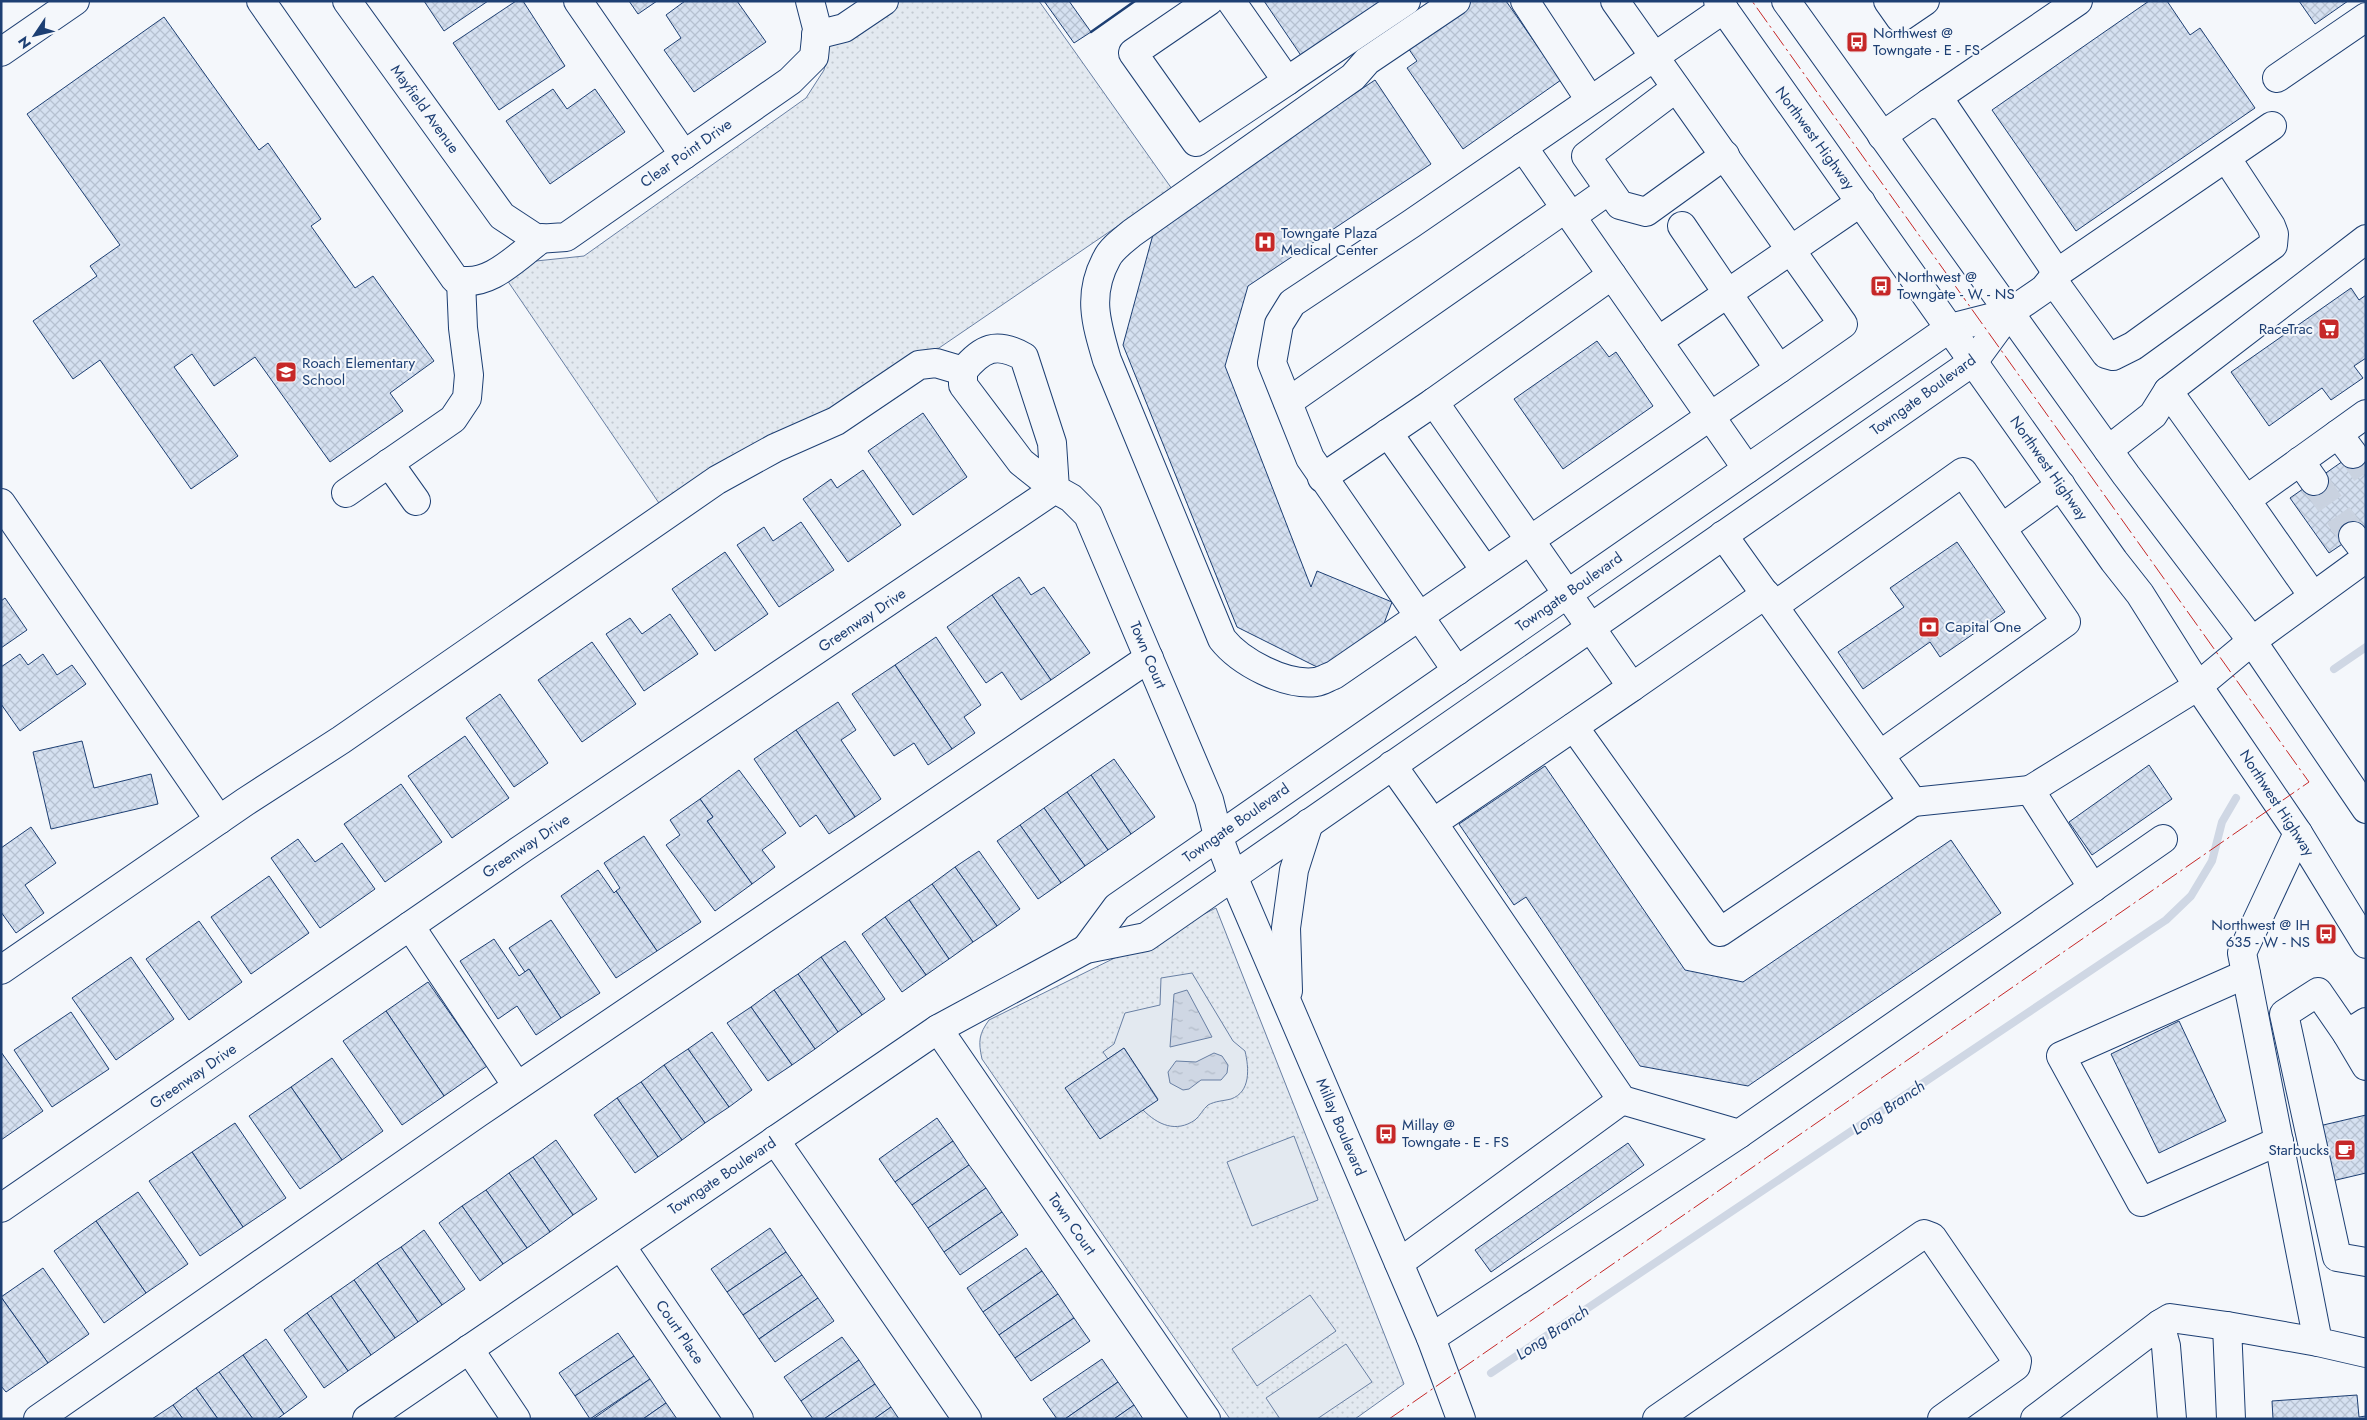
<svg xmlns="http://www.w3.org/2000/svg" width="2367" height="1420" viewBox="0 0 2367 1420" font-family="Jost,sans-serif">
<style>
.park{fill:url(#park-dots);stroke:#687fa3}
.pitch{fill:#e3e9f0;stroke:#687fa3}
.water{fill:url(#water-ripples);stroke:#687fa3}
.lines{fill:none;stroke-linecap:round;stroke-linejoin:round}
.stream{stroke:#cfd7e4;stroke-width:8}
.building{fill:url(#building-cross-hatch);stroke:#1d3f73}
.minor-tunnel{stroke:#c9d2e0;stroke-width:28;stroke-dasharray:28 14;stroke-linecap:butt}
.minor-casing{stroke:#1d3f73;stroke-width:30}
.major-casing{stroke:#1d3f73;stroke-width:30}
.minor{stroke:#f4f7fb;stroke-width:28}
.major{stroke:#f4f7fb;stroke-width:28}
.wall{stroke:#1d3f73;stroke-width:2.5}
.power{stroke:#c62828;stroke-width:1;stroke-dasharray:18 4 2.5 4;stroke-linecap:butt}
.labels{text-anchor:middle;stroke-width:4;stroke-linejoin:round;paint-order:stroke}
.poi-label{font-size:15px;fill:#1d3f73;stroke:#f4f7fb;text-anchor:start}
.street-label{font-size:15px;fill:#1d3f73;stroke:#f4f7fb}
.water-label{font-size:16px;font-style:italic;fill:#1d3f73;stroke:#f4f7fb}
</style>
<defs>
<pattern id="park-dots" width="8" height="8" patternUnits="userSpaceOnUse" patternTransform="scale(1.25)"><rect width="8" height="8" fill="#e3e9f0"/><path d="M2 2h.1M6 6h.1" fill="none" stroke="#c2c9d1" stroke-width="1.8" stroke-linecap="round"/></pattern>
<pattern id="water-ripples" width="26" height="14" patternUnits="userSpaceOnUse" patternTransform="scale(1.25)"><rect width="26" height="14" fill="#cfd7e4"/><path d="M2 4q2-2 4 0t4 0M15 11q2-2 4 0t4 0" fill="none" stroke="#b1bac7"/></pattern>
<pattern id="building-cross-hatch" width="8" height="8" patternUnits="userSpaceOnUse" patternTransform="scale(1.25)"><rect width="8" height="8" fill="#d5e0f0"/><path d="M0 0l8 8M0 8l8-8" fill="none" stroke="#b6c1d1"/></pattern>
</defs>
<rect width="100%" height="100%" fill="#f4f7fb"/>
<g class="park">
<polygon points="892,1 1039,1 1172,189 939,348 663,509 507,280 536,261 584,256 806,98 824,70 829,46"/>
<path d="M1216,908l188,476 -49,35h-125l-248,-360c-4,-18 -3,-25 7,-39z"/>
</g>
<g class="pitch">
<path d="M1192,973l41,68 12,10c4,17 6,41 -14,48 -8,2 -16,2 -23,6 -5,4 -8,11 -13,15 -19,13 -37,5 -52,-10l15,-11 -34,-51 -16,11 -5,-7 11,-8 11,-31 35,-8 1,-27z"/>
<polygon points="1294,1136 1318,1200 1252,1226 1227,1162"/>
<polygon points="1310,1295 1336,1331 1257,1386 1232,1349"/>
<polygon points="1346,1344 1372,1382 1317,1419 1280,1419 1266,1398"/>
</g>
<g class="water">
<polygon points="1187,990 1212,1037 1170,1047 1174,994"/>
<polygon points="1214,1053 1222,1056 1228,1065 1227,1073 1221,1080 1201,1080 1189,1089 1183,1090 1170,1083 1168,1072 1176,1061 1196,1062"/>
</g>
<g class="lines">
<g class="stream">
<polyline points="2334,669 2366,647"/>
<polyline points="1491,1373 2166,920 2191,896 2212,861 2222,822 2236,798"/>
</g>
</g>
<g class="building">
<polygon points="424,1 488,1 444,31"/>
<polygon points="516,1 523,1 565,66 499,110 453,43"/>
<polygon points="629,1 657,1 638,14"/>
<polygon points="685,1 737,1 766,42 694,92 664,50 681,38 666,15"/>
<polygon points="1044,1 1069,1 1091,32 1074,43"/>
<polygon points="1264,1 1383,1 1302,57"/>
<polygon points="1470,1 1506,1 1561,80 1463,149 1407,68 1417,61 1406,45"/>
<polygon points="2149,1 2167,1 2190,35 2200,28 2255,108 2076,231 1992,110"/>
<polygon points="2299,1 2348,1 2315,24"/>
<polygon points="164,17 259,150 268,143 321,219 311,226 355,288 373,276 434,361 390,393 403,411 330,462 255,357 214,386 192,354 174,367 238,456 191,489 100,360 73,379 33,321 97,276 90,266 120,245 27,114"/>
<polygon points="1375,80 1431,164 1248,286 1225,366 1311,587 1317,571 1392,602 1382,629 1323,670 1237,627 1123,345 1155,227"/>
<polygon points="553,89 567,109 595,89 625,132 550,184 506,121"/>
<polygon points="2351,288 2359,300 2366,295 2366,358 2354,366 2363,378 2331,400 2322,388 2269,426 2231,372"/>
<polygon points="1597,341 1609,357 1616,352 1653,406 1563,469 1514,399"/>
<polygon points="923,413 967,477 913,515 868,451"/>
<polygon points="2366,445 2366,528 2329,553 2290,498"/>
<polygon points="863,470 901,525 848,562 803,499 831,479 837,488"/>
<polygon points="801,522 834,570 779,607 737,545 764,527 773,541"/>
<polygon points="1957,542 2005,612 1940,657 1930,642 1863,689 1838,652 1904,607 1890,588"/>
<polygon points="725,552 768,614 715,651 672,589"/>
<polygon points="1019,577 1031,595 1044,587 1090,653 1051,680 992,595"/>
<polygon points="992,595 1051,680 1021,700 1002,672 986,683 947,627"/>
<polygon points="5,598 27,630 1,648 1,601"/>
<polygon points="670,614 698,654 644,691 606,634 630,618 642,634"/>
<polygon points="936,637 981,705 964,717 975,733 952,749 895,665"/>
<polygon points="592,642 636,704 582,742 538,680"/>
<polygon points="20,654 28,665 43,654 57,675 72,665 86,684 20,731 1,704 1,667"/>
<polygon points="895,665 952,749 928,765 914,743 894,756 852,694"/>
<polygon points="500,694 548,763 514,787 466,718"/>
<polygon points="838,702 856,730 841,740 881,799 855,817 796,730"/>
<polygon points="796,730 855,817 829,834 816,815 800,827 754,759"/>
<polygon points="465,736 509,798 452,838 408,776"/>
<polygon points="82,741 94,788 151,774 158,804 51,829 33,752"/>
<polygon points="1114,759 1155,817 1131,834 1091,775"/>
<polygon points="2149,765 2172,799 2092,855 2069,822"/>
<polygon points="1545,766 1685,970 1743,982 1951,840 2001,913 1748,1086 1640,1066 1526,897 1514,905 1459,824"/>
<polygon points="739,770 786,833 762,850 775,867 752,884 707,821 713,817 700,799"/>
<polygon points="1091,775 1131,834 1108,850 1067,792"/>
<polygon points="401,784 442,842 385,882 344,824"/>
<polygon points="1067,792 1108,850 1085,866 1044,808"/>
<polygon points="700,799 713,817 707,821 752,884 715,911 666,845 680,835 670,820"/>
<polygon points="1044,808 1085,866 1061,883 1020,825"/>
<polygon points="1020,825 1061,883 1038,899 997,841"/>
<polygon points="31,827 56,863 25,885 44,913 16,933 1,912 1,848"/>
<polygon points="644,836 701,922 657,951 616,891 620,888 604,863"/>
<polygon points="298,839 315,862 342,843 375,889 320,928 271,858"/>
<polygon points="979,851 1020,909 997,926 955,867"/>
<polygon points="955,867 997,926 973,942 932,884"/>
<polygon points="598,870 614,893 616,891 657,951 616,978 561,896"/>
<polygon points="269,876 309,933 251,974 211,917"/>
<polygon points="932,884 973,942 949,959 909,900"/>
<polygon points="909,900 949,959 926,975 885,917"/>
<polygon points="885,917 926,975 902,992 862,934"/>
<polygon points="551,920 600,993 561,1018 529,969 525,972 509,948"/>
<polygon points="199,921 242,982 189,1020 146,959"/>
<polygon points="494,939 519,976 529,969 561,1018 536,1035 517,1006 498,1019 460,961"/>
<polygon points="845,941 885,999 862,1015 821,957"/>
<polygon points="131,957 174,1019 116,1060 72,998"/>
<polygon points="821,957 862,1015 838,1032 798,974"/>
<polygon points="798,974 838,1032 815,1049 774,990"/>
<polygon points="428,982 487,1066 444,1096 386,1011"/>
<polygon points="774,990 815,1049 792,1065 751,1007"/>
<polygon points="751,1007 792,1065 768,1081 727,1023"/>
<polygon points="386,1011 444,1096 402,1125 343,1041"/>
<polygon points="71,1012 109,1069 52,1107 14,1050"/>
<polygon points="2179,1021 2226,1121 2159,1153 2111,1054"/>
<polygon points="712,1032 752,1090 729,1107 688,1049"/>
<polygon points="1124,1048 1158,1100 1100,1139 1065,1088"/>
<polygon points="688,1049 729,1107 705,1123 664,1065"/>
<polygon points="1,1052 43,1111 1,1140"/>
<polygon points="332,1058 383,1131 342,1160 291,1087"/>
<polygon points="664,1065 705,1123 682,1140 641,1082"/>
<polygon points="641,1082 682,1140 658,1157 617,1098"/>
<polygon points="291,1087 342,1160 300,1189 249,1116"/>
<polygon points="617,1098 658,1157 635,1173 594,1115"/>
<polygon points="2366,1115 2366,1173 2332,1181 2319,1126"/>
<polygon points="937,1118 953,1141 895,1182 879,1159"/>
<polygon points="235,1123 286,1198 243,1227 192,1152"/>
<polygon points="556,1140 597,1199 573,1215 533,1157"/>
<polygon points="953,1141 969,1165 912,1205 895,1182"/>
<polygon points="1628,1143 1644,1165 1491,1272 1475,1250"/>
<polygon points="192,1152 243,1227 200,1256 149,1181"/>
<polygon points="533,1157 573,1215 550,1232 509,1173"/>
<polygon points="969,1165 986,1188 928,1228 912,1205"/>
<polygon points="509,1173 550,1232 527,1248 486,1190"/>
<polygon points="986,1188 1002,1212 944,1252 928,1228"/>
<polygon points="486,1190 527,1248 503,1264 462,1206"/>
<polygon points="138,1192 188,1264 146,1293 96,1221"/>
<polygon points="462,1206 503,1264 480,1281 439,1223"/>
<polygon points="1002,1212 1018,1235 960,1275 944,1252"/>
<polygon points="96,1221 146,1293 104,1323 54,1251"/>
<polygon points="770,1228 786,1252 727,1292 711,1269"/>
<polygon points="424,1230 465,1289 442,1305 401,1247"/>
<polygon points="401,1247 442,1305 418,1322 377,1263"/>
<polygon points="1026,1248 1042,1271 983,1312 967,1288"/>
<polygon points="786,1252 802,1275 743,1315 727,1292"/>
<polygon points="377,1263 418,1322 395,1338 354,1280"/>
<polygon points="43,1268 89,1334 48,1363 1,1297"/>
<polygon points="1042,1271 1058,1294 999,1335 983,1312"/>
<polygon points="802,1275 818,1298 759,1339 743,1315"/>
<polygon points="354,1280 395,1338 371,1355 331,1296"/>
<polygon points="1058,1294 1074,1318 1015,1358 999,1335"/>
<polygon points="331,1296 371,1355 348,1371 307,1313"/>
<polygon points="1,1297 48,1363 6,1392 1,1386"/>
<polygon points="818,1298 834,1321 775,1362 759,1339"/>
<polygon points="307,1313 348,1371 324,1388 284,1330"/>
<polygon points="1074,1318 1090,1341 1031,1381 1015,1358"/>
<polygon points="618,1333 634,1356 575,1396 559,1373"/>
<polygon points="842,1337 859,1360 801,1401 784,1377"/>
<polygon points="266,1339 307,1397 284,1414 243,1355"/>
<polygon points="243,1355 284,1414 277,1419 253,1419 219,1372"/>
<polygon points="634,1356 650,1379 590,1419 575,1396"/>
<polygon points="1102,1359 1118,1382 1065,1419 1057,1419 1043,1399"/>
<polygon points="859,1360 875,1384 824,1419 813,1419 801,1401"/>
<polygon points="219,1372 253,1419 218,1419 196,1388"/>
<polygon points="650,1379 666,1403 643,1419 593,1419"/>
<polygon points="1118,1382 1134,1405 1114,1419 1065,1419"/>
<polygon points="875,1384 891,1407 874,1419 824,1419"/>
<polygon points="196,1388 218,1419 183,1419 173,1405"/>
<polygon points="2357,1395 2359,1417 2366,1416 2366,1419 2273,1419 2272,1401"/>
<polygon points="666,1403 677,1419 643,1419"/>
<polygon points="173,1405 183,1419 152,1419"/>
<polygon points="1134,1405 1143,1419 1114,1419"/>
<polygon points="891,1407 899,1419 874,1419"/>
</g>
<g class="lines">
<g class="minor-tunnel">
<polyline points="2353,454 2366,473"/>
<polyline points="2314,481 2353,536"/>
</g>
<g class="minor-casing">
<g id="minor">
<path d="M261,1l194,278c32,11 63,-23 87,-41"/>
<polyline points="347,1 502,216 537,239 566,237 790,81 814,57 817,28 810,1"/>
<polyline points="578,1 684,155"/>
<polyline points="1209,1 1133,53 1196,142 1287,81 1231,1"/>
<path d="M1456,1l-89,60 -14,16 -221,156c-8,7 -20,15 -25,25 -20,36 -11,65 0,102l115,279c18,23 63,47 94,43 6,-1 12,-5 18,-7l445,-306 -97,-143"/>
<polyline points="1525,1 1590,100"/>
<polyline points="1615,1 1843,324 1779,369"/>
<polyline points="1888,1 1900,18 1925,1"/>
<polyline points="816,35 844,28 884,1"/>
<polyline points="1,52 75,1"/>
<polyline points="2277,78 2366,17"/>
<polyline points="1287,81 1406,1"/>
<polyline points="1676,88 1586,156 1620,205 1646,212 1725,155"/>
<polyline points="1929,103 2078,1"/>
<polyline points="1523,147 1612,275"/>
<polyline points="1572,216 1609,190"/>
<polyline points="2057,273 2272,126"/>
<polyline points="2052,279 2106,354 2113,356 2133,346 2273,245 2274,234 2271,226 2227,159"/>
<polyline points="1658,341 1861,202"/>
<polyline points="2168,391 2366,239"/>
<polyline points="1288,402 1566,208"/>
<polyline points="1388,433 1485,570"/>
<polyline points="2338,434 2353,454"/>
<polyline points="2108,450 2153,415 2168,391 2246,500"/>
<polyline points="2300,461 2314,481"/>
<polyline points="389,463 416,501"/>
<polyline points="1747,469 1612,275 1434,402 1632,687 1433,823 1622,1100 1739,1134 2163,839"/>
<polyline points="1322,478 1434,402"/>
<polyline points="346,493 453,419 467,398 469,375 463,328 461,281"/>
<polyline points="1,503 219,820"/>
<polyline points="2002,528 2061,485"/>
<polyline points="1723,535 1913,802 2030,790"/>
<polyline points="2353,536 2366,553"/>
<polyline points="2313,596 2246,500 2366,414"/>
<polyline points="1774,606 1963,472 2066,622 1880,755"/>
<polyline points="2252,641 2366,558"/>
<polyline points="1457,671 1310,458 1272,363 1279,324 1292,303 1411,224 1724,9"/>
<polyline points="1632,687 1766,594"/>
<polyline points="1574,727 1720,932 1913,802"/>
<polyline points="1392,765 1433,823"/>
<polyline points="2298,833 2242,953 2318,1342 2366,1353"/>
<polyline points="2093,888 2030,790 2198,686"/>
<polyline points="410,926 517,1086"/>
<polyline points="1086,949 1117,907 1950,328 2009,313"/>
<polyline points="1,970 245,802 341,740 717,480 775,448 836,421 919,365 936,363 963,371"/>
<polyline points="2246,974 2061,1056 2141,1202 2279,1141"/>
<polyline points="1288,991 1286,928 1294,870 1309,823"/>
<polyline points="2366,1022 2347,1034 2318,992 2284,1014 2337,1257 2366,1262"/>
<polyline points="938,1029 1206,1419"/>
<polyline points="2347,1034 2366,1066"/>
<polyline points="775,1140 967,1419"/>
<path d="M1,1208l522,-360 532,-359 -34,-27 -58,-77v-14c19,-23 33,-30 61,-14l28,86 3,46 16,9 17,17 121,285 9,36 15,40 198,462 30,81"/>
<polyline points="621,1246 739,1419"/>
<polyline points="1399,1263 1622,1100"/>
<polyline points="2160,1324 2170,1318 2227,1326"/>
<polyline points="1431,1338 1739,1134"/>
<polyline points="469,1349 516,1419"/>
<polyline points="38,1419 478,1113 1149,658"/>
<polyline points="367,1419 938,1029 1086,949 1146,937 1974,361 2009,313 2044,289 2057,273 1944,106 1929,103 1882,136"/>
<polyline points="1657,1419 1924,1234 1932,1237 2017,1361 2016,1366 1942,1419"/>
<polyline points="2035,1419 2160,1324 2166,1346 2172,1419"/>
<polyline points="2231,1419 2227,1326 2318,1342"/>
</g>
</g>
<g class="major-casing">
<g id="major">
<polyline points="1718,1 2114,561 2140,594 2198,686 2298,833 2366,944"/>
<polyline points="1786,1 2126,475 2252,641 2366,809"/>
<polyline points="2198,686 2252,641"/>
</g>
</g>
<use href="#minor" class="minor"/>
<use href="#major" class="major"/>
<polyline class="wall" points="1091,32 1135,1"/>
<polyline class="power" points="1389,1419 2309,782 1752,1"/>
</g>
<defs>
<g id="bus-square" transform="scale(1.125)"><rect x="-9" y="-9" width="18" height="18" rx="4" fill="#c62828" stroke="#f4f7fb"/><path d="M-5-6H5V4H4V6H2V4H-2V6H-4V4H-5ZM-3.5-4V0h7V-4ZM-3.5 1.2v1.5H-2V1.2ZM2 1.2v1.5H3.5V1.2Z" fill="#fff"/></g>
<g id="hospital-square" transform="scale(1.125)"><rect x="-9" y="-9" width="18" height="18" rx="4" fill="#c62828" stroke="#f4f7fb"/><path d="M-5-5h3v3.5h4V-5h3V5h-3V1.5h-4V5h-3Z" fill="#fff"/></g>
<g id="supermarket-square" transform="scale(1.125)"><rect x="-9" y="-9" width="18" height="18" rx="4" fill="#c62828" stroke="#f4f7fb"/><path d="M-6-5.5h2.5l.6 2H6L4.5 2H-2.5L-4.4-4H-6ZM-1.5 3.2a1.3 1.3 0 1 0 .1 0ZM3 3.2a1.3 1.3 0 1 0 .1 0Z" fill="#fff"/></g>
<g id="school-square" transform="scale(1.125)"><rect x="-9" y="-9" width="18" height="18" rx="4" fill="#c62828" stroke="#f4f7fb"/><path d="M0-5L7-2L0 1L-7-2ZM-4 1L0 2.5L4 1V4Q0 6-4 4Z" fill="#fff"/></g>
<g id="bank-square" transform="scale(1.125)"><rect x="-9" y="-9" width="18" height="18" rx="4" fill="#c62828" stroke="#f4f7fb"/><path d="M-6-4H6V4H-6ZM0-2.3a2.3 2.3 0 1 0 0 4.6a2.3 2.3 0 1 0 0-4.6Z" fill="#fff"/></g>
<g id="cafe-square" transform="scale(1.125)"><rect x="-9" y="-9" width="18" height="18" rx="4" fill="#c62828" stroke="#f4f7fb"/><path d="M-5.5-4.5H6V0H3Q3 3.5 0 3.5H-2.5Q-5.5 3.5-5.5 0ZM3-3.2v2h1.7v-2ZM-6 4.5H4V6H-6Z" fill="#fff"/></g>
</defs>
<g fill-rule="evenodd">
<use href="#bus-square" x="1857" y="42"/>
<use href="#hospital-square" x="1265" y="242"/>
<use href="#bus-square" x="1881" y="286"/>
<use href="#supermarket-square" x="2329" y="329"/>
<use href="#school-square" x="286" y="372"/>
<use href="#bank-square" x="1929" y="627"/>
<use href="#bus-square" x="2326" y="934"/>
<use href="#bus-square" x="1386" y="1134"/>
<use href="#cafe-square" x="2345" y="1150"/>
</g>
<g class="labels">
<g class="poi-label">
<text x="1873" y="38">Northwest @<tspan x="1873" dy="17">Towngate - E - FS</tspan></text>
<text x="1281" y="238">Towngate Plaza<tspan x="1281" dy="17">Medical Center</tspan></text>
<text x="1897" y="282">Northwest @<tspan x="1897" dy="17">Towngate - W - NS</tspan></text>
<text x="2313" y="334" text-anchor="end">RaceTrac</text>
<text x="302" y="368">Roach Elementary<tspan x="302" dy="17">School</tspan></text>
<text x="1945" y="632">Capital One</text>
<text x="2310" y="930" text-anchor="end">Northwest @ IH<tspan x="2310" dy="17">635 - W - NS</tspan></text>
<text x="1402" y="1130">Millay @<tspan x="1402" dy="17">Towngate - E - FS</tspan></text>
<text x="2329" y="1155" text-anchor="end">Starbucks</text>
</g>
<g class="street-label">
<text transform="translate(425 109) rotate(54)" y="5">Mayfield Avenue</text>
<text transform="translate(1815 138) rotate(54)" y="5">Northwest Highway</text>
<text transform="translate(686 153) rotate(-35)" y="5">Clear Point Drive</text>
<text transform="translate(1923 395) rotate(-36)" y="5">Towngate Boulevard</text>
<text transform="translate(2049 468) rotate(55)" y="5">Northwest Highway</text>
<text transform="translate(1569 592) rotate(-35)" y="5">Towngate Boulevard</text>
<text transform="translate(862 620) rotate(-34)" y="5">Greenway Drive</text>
<text transform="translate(1148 655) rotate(67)" y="5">Town Court</text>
<text transform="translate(2277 803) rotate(57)" y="5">Northwest Highway</text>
<text transform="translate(1236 823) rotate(-35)" y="5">Towngate Boulevard</text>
<text transform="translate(526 846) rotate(-34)" y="5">Greenway Drive</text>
<text transform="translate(193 1076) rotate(-35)" y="5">Greenway Drive</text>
<text transform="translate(1341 1127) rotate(67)" y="5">Millay Boulevard</text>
<text transform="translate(722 1176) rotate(-34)" y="5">Towngate Boulevard</text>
<text transform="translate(1072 1224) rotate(55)" y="5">Town Court</text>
<text transform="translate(680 1332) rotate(56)" y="5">Court Place</text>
</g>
<g class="water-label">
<text transform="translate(1888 1107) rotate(-34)" y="6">Long Branch</text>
<text transform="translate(1552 1332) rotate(-34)" y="6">Long Branch</text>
</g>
</g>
<rect width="2367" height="1420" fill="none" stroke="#1d3f73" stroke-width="5"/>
<g transform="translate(35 35) rotate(235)" stroke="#f4f7fb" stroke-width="4" paint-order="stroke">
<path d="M0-4L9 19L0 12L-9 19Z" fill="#1d3f73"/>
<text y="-8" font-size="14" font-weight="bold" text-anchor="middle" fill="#1d3f73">N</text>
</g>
</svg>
